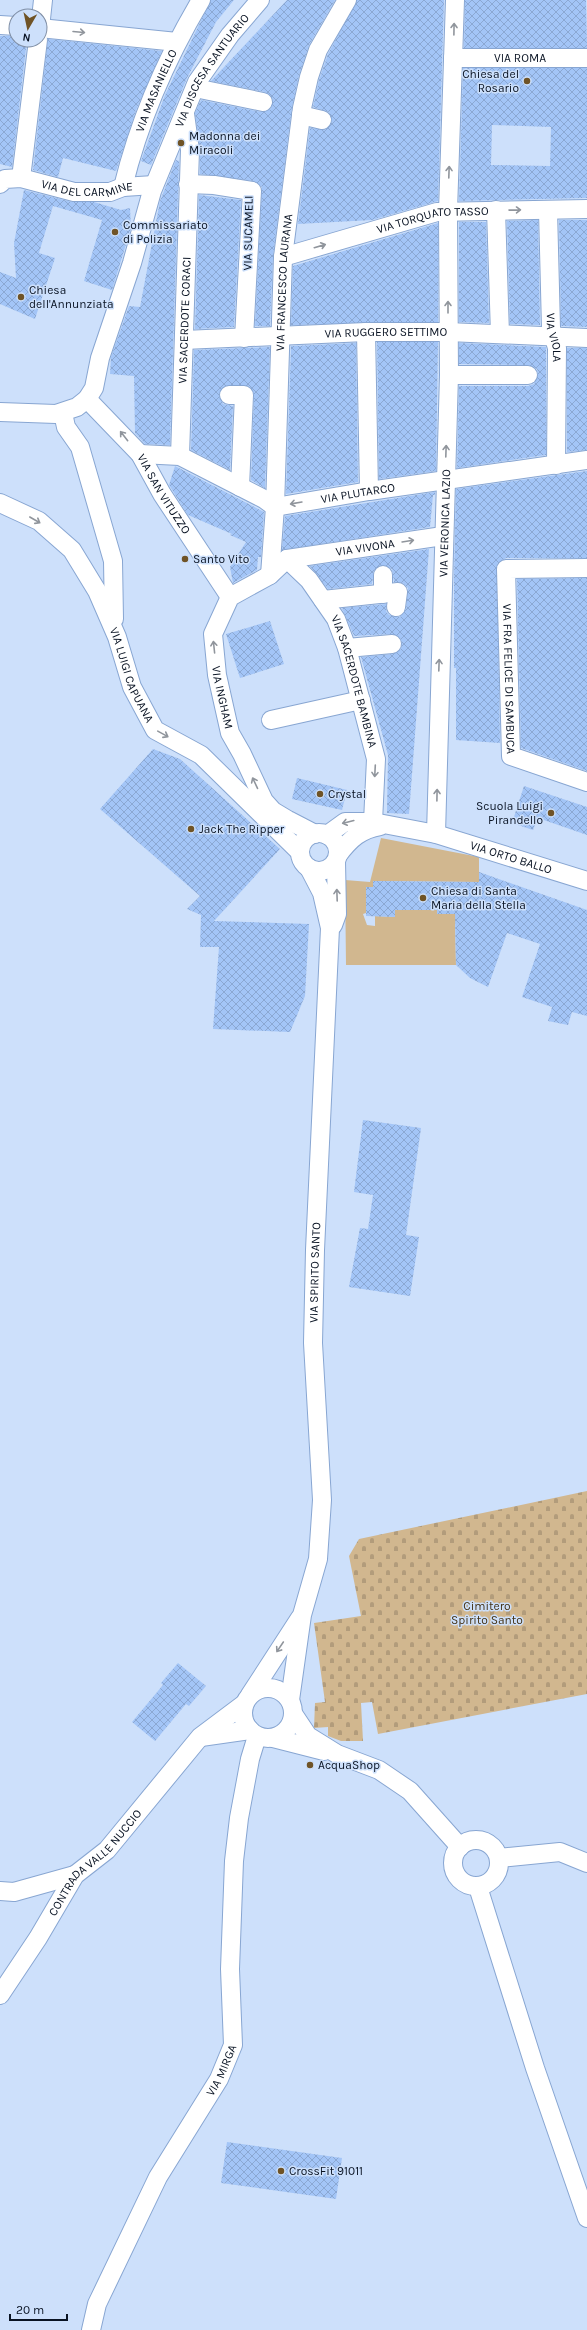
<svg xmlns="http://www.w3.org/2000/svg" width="587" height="2330" viewBox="0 0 587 2330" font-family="Karla,sans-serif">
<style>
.cemetery{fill:url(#cemetery-stones)}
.garden{fill:#d1b78f}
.building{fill:url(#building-cross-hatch);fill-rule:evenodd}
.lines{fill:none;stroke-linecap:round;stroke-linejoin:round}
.minor-casing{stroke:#88a6d2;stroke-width:20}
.minor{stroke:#fff;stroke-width:18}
.oneway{stroke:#90959c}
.poi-dot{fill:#6f5326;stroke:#cde0fb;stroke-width:1.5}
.labels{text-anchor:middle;stroke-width:3;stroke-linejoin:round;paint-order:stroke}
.street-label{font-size:12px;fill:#091323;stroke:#cde0fb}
.poi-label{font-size:12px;fill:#091323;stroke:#cde0fb;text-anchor:start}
.park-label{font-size:12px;fill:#433113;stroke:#cde0fb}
</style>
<defs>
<pattern id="cemetery-stones" width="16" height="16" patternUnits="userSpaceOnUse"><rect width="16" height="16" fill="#d1b78f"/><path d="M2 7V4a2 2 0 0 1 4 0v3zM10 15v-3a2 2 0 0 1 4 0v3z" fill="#b29c7b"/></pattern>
<pattern id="building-cross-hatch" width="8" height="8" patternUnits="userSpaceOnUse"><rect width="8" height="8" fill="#a3c5f7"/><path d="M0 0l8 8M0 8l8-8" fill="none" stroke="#8ba8d3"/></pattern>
</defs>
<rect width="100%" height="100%" fill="#cde0fb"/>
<polygon class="cemetery" points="587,1491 587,1694 378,1734 372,1702 361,1703 363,1741 341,1741 328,1736 328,1727 314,1728 315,1703 325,1702 314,1623 361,1616 349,1556 359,1539"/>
<polygon class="garden" points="381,838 479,857 479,882 373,881 373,887 366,887 366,913 363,914 367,925 375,926 375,916 395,917 395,910 437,910 437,914 452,914 452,910 479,924 455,924 456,965 346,965 345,880 370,882"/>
<g class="building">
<polygon points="211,0 234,0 216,22 187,78 151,165 141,161 165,95"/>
<polygon points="287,0 335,0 309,45 299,75 292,107 273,256 270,326 255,326 262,187 254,181 200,174 200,149 195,113 201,100 261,112 271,109 273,99 265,92 211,81"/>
<polygon points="357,0 444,0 438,201 372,220 298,224 310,128 325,130 332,122 329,112 313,107 319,80 328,54"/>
<polygon points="465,0 586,0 587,48 464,48"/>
<polygon points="0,36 16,36 16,40 27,40 12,167 0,164"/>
<polygon points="48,39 162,51 136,110 116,171 63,158 58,177 33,170"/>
<path d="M463,68h124v130l-128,3zM492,125l59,2 -1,39 -59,-1z"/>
<polygon points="176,160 179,161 170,445 145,444 135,433 134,376 110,374 111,357 129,306 140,307 160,201"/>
<polygon points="24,190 72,202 94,202 121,210 130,208 131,228 112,290 84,281 102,220 53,206 39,253 55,258 35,319 0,304 0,272 16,278 14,243"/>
<polygon points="199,195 241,200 234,327 195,329"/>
<polygon points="538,220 540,325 510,324 507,221"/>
<polygon points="559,220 587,220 587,327 561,326"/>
<polygon points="459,222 486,222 489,323 459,322"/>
<polygon points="438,223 438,322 291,325 293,266"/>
<polygon points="377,342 438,342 436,471 379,479"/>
<polygon points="356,343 358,482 286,494 291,346"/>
<polygon points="459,343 546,347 546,455 457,468 459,386 528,386 534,384 538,375 537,369 528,365 459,364"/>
<polygon points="270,347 265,488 251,480 254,395 249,386 224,386 219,395 223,404 233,406 230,470 191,450 194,350"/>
<polygon points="567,348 587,348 587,450 567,452"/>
<polygon points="175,466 264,512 261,557 258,557 257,570 233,583 230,567 246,542 230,535 232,534 188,515 169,485"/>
<polygon points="587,471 587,558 506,558 497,564 500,743 456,740 456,668 454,668 454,577 456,489"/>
<polygon points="435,492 435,495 433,495 430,527 282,550 285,516"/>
<polygon points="429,549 409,814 387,813 388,755 361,657 393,654 401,649 402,643 400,638 391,634 354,636 342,608 386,604 386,611 389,615 400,617 406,609 408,588 403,583 394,582 392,569 383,565 374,570 372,584 328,589 310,566"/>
<polygon points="587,578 587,771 521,748 517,579"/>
<polygon points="270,621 284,664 240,678 226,634"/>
<polygon points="153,749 180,759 280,849 214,921 309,924 305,996 290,1032 213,1029 219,947 200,947 201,915 187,909 200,896 100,809"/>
<polygon points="297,778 347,790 342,810 292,799"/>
<polygon points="524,786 587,807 587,835 538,818 533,830 512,823"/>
<polygon points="479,872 587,910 587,1016 572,1012 568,1025 548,1021 552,1007 522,997 540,944 507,933 488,987 470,978 456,965 455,914 437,914 437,910 395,910 395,917 366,916 366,887 373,887 373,881 479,882"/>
<polygon points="363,1120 421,1128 406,1235 419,1237 410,1296 349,1287 360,1228 368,1229 373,1195 354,1192"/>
<polygon points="178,1663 206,1686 189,1706 186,1704 155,1741 132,1722 163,1685 161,1683"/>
<polygon points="227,2142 342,2158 336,2199 221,2183"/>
</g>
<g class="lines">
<g class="minor-casing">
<g id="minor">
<polyline points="0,25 16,26"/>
<polyline points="40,28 177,42"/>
<polyline points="40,28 43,0"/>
<path id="s1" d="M453,58h134"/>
<polyline points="195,88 263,102"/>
<polyline points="301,115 322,120"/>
<polyline points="21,178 38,40"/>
<path id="s2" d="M0,184l5,-5 16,-1 53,14h36l13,-5 31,-2"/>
<polyline points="188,184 214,185 252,191 244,338"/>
<path id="s3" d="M123,187c16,-66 43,-128 78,-187"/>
<polyline points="496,210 500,334"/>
<path id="s4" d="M548,210l3,118 6,20 -1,117"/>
<path id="s5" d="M283,257l154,-45 150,-3"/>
<polyline points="366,332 369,491"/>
<path id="s6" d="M184,340l182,-8h82l139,6"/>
<polyline points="449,375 528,375"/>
<polyline points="229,395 244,395 240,487"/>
<path id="s7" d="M87,399l53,55 22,40 68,103"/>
<path id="s8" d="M0,412l56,2 21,-7 10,-8 7,-11 6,-30 32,-95 20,-72 45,-109 33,-47 30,-35"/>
<polyline points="63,413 66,427 80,447 113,561 114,619"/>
<path id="s9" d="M140,454l40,2 84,43 11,8 94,-16 218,-31"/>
<path id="s10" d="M180,456l10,-306 -5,-36"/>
<path id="s11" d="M0,503l39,18 33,29 25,41 20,46 15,50 23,43 46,25 99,97"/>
<path id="s12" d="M287,559l-17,16 -40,22 -17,37 4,41 13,58 12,21 22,47 9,10 15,9 27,14"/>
<path id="s13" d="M287,559l22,21 27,39 11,29 29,111 -3,63"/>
<path id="s14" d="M287,559l156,-23"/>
<path id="s15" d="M587,568l-81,1 5,187 76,26"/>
<path id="s16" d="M270,575l5,-68 8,-250 19,-149 7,-31 9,-27 29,-50"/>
<polyline points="383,575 383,594"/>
<polyline points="323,600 398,592 396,607"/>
<polyline points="347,648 392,644"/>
<polyline points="271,720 361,700"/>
<circle cx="319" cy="852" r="19"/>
<path id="s17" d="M436,834l13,-459 -1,-164 7,-211"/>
<path id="s18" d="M327,835l18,-13h28l63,12 151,47"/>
<path d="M338,855c12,-16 23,-26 42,-29"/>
<polyline points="333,925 337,914 336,861"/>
<circle cx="268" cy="1713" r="25"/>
<polyline points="250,1695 300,1618"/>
<path id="s19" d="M290,1700l12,-85 16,-56 4,-59 -9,-157 2,-93 15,-322 -8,-35 -13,-25"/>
<polyline points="294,1715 308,1736 337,1754 379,1770 410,1791 460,1847"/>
<polyline points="201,1737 250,1730"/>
<polyline points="273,1738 324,1751"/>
<circle cx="476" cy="1863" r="23"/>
<polyline points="499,1858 560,1852 587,1863"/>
<polyline points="478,1887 535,2068 587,2218"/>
<polyline points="0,1891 14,1892 75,1875"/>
<path id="s20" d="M0,1995l38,-57 37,-63 32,-25 93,-113 44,-33"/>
<path id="s21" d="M91,2330l6,-26 61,-127 61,-98 14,-34 -3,-76 4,-108 5,-43 11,-59 7,-23"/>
</g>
</g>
<use href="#minor" class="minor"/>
</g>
<defs><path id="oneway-shaft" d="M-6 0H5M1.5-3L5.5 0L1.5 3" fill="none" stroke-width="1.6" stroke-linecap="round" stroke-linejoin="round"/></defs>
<g class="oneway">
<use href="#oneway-shaft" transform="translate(454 29) rotate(-89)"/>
<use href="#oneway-shaft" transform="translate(79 32) rotate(5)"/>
<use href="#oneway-shaft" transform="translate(449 172) rotate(-88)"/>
<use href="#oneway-shaft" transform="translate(515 210) rotate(-1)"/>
<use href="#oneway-shaft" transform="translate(320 246) rotate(-16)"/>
<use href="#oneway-shaft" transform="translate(448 307) rotate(-90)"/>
<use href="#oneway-shaft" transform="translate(124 436) rotate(-128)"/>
<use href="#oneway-shaft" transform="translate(446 451) rotate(-88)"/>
<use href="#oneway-shaft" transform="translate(296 503) rotate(170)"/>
<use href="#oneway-shaft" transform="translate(35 520) rotate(30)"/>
<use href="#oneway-shaft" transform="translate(408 541) rotate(-9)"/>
<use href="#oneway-shaft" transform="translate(214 647) rotate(-96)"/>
<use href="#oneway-shaft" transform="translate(439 665) rotate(-88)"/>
<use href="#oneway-shaft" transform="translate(163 734) rotate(29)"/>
<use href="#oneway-shaft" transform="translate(375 771) rotate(93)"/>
<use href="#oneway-shaft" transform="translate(255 783) rotate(-115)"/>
<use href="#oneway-shaft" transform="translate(437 795) rotate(-89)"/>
<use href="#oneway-shaft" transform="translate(348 822) rotate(166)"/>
<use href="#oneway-shaft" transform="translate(337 895) rotate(-92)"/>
<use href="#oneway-shaft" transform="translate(280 1647) rotate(124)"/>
</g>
<g class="poi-dot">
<circle cx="527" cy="81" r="4"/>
<circle cx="181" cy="143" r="4"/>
<circle cx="115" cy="232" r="4"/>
<circle cx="21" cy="297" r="4"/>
<circle cx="185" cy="559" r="4"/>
<circle cx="320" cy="794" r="4"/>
<circle cx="551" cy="813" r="4"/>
<circle cx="191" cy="829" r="4"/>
<circle cx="423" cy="898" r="4"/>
<circle cx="310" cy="1765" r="4"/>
<circle cx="281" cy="2171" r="4"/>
</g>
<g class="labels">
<g class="street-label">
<text dy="4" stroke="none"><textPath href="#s1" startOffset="67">VIA ROMA</textPath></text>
<text dy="4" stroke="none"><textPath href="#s8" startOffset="445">VIA DISCESA SANTUARIO</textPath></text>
<text dy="4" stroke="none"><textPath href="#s3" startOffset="102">VIA MASANIELLO</textPath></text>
<text dy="4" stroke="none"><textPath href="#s2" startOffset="91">VIA DEL CARMINE</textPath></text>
<text dy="4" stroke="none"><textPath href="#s5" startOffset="155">VIA TORQUATO TASSO</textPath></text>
<text transform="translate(248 233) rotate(-89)" y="4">VIA SUCAMELI</text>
<text dy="4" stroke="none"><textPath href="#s16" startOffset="293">VIA FRANCESCO LAURANA</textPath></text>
<text dy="4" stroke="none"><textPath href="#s10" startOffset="136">VIA SACERDOTE CORACI</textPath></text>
<text dy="4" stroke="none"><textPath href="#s6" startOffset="202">VIA RUGGERO SETTIMO</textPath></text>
<text dy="4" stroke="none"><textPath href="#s4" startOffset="128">VIA VIOLA</textPath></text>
<text dy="4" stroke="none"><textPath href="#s9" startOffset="232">VIA PLUTARCO</textPath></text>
<text dy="4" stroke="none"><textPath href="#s7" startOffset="123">VIA SAN VITUZZO</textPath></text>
<text dy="4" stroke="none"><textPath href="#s17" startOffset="311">VIA VERONICA LAZIO</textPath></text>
<text dy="4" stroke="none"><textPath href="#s14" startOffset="79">VIA VIVONA</textPath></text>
<text dy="4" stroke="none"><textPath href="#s11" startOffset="226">VIA LUIGI CAPUANA</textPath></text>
<text dy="4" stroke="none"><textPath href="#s15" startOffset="191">VIA FRA FELICE DI SAMBUCA</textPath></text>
<text dy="4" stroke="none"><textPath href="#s13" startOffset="143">VIA SACERDOTE BAMBINA</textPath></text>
<text dy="4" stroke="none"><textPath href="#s12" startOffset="174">VIA INGHAM</textPath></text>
<text dy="4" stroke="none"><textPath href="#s18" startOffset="193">VIA ORTO BALLO</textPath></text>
<text dy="4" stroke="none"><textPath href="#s19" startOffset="431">VIA SPIRITO SANTO</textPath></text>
<text dy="4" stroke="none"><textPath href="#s20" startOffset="164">CONTRADA VALLE NUCCIO</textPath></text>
<text dy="4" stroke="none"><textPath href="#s21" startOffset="292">VIA MIRGA</textPath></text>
</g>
<g class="poi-label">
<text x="519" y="78" text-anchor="end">Chiesa del<tspan x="519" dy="14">Rosario</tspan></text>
<text x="189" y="140">Madonna dei<tspan x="189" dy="14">Miracoli</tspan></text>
<text x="123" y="229">Commissariato<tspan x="123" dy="14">di Polizia</tspan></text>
<text x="29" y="294">Chiesa<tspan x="29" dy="14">dell'Annunziata</tspan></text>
<text x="193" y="563">Santo Vito</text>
<text x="328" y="798">Crystal</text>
<text x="543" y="810" text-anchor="end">Scuola Luigi<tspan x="543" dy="14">Pirandello</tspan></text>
<text x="199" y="833">Jack The Ripper</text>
<text x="431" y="895">Chiesa di Santa<tspan x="431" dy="14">Maria della Stella</tspan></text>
<text x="318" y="1769">AcquaShop</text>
<text x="289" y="2175">CrossFit 91011</text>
</g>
<g class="park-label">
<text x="487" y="1610">Cimitero<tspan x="487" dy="14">Spirito Santo</tspan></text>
</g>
</g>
<g transform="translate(28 28) rotate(189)"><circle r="19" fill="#cde0fb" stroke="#7f8ea5"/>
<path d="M0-3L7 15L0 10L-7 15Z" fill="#6f5326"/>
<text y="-6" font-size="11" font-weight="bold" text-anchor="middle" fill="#091323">N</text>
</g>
<path d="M10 2314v6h57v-6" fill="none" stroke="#091323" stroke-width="2"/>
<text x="16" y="2314" font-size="12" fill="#091323" stroke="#cde0fb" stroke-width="3" paint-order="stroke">20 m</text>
</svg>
